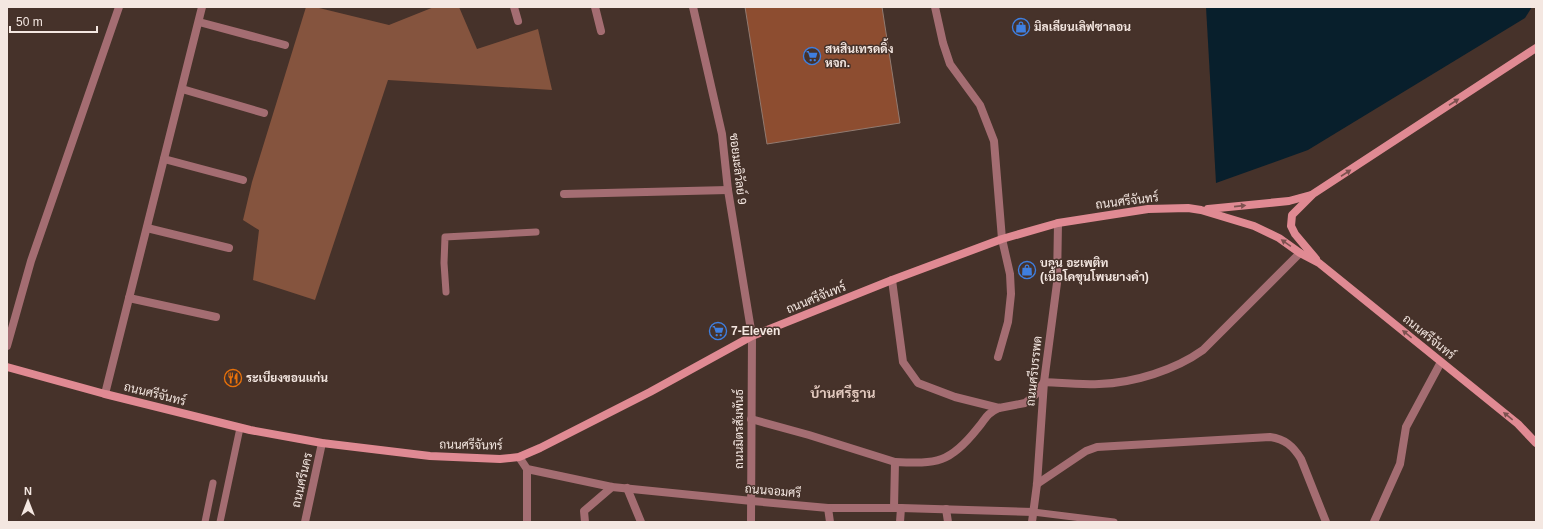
<svg xmlns="http://www.w3.org/2000/svg" width="1543" height="529" viewBox="0 0 1543 529" font-family="Arial,Sarabun,sans-serif">
<style>
.green{fill:#85543e}
.water{fill:#081f2c}
.building{fill:#8d4d30;stroke:#917a70}
.lines{fill:none;stroke-linecap:round;stroke-linejoin:round}
.service{stroke:#a46d72;stroke-width:7}
.minor{stroke:#a46d72;stroke-width:8}
.secondary{stroke:#e08a93;stroke-width:8}
.oneway{fill:#7c514f}
.labels{text-anchor:middle;stroke-width:3;stroke-linejoin:round;paint-order:stroke}
.poi-label{font-size:12px;font-weight:bold;fill:#f4e7e1;stroke:#46322a;text-anchor:start}
.street-label{font-size:12px;fill:#f4e7e1;stroke:#46322a}
.quarter-label{font-size:14px;font-weight:bold;fill:#e2c9be;stroke:#46322a}
</style>
<rect width="100%" height="100%" fill="#46322a"/>
<polygon class="green" points="306,7 315,7 389,25 434,7 459,7 477,49 538,29 552,90 388,80 315,300 253,280 259,230 243,220 252,182"/>
<polygon class="water" points="1206,7 1532,7 1525,18 1308,150 1216,183"/>
<polygon class="building" points="745,7 882,7 900,123 767,144"/>
<g class="lines">
<g class="service">
<polyline points="446,292 444,263 445,237 536,232"/>
<polyline points="1033,512 1114,522"/>
<polyline points="205,522 213,483"/>
<polyline points="220,522 240,428"/>
</g>
<g class="minor">
<polyline points="514,7 518,21"/>
<polyline points="595,7 601,31"/>
<polyline points="693,7 722,134 728,190 752,336 751,522"/>
<polyline points="935,7 943,43 950,64 980,105 994,141 1002,239 1010,274 1011,294 1008,322 998,357"/>
<polyline points="199,22 285,45"/>
<polyline points="182,89 264,113"/>
<polyline points="164,159 243,180"/>
<polyline points="564,194 728,190"/>
<polyline points="147,228 229,248"/>
<path d="M892,280l11,82 15,21 37,14 44,11 26,-5 10,-8 9,-13c18,1 37,3 55,2 35,-1 76,-14 104,-34l97,-97"/>
<polyline points="129,298 216,317"/>
<polyline points="7,346 31,261 119,7"/>
<polyline points="105,394 202,7"/>
<polyline points="751,419 809,435 895,462"/>
<polyline points="519,457 527,469 612,487 752,501 828,508 901,508 1033,512"/>
<path d="M1037,484l49,-33 11,-4 173,-10c15,2 23,9 31,22l25,63"/>
<polyline points="627,488 641,522"/>
<polyline points="828,508 830,522"/>
<path d="M894,508l1,-46c42,2 55,1 82,-33 10,-11 7,-14 22,-21"/>
<polyline points="946,509 948,522"/>
<polyline points="305,522 322,443"/>
<polyline points="527,522 527,469"/>
<polyline points="585,522 584,511 612,487"/>
<polyline points="900,522 901,508"/>
<polyline points="1032,522 1037,484 1044,382 1057,283 1058,223"/>
<polyline points="1374,522 1400,464 1406,427 1441,362"/>
</g>
<g class="secondary">
<polyline points="1208,209 1289,201 1311,195"/>
<polyline points="1316,259 1295,234 1291,226 1292,215 1313,194 1536,48"/>
<polyline points="7,367 105,394 250,430 322,443 430,456 500,459 519,457 540,448 650,392 752,336 892,280 1002,239 1058,223 1148,209 1188,208 1201,210 1254,226 1279,238 1300,253 1319,263 1518,424 1536,443"/>
</g>
</g>
<defs><path id="oneway-solid" d="M-6-.8H1V-3.2L6.5 0L1 3.2V.8H-6Z"/></defs>
<g class="oneway">
<use href="#oneway-solid" transform="translate(1454 102) rotate(-33)"/>
<use href="#oneway-solid" transform="translate(1346 173) rotate(-33)"/>
<use href="#oneway-solid" transform="translate(1240 206) rotate(-6)"/>
<use href="#oneway-solid" transform="translate(1286 243) rotate(-145)"/>
<use href="#oneway-solid" transform="translate(1407 334) rotate(-141)"/>
<use href="#oneway-solid" transform="translate(1508 416) rotate(-141)"/>
</g>
<defs>
<g id="shop-ring" transform="scale(0.9)"><circle r="9.5" fill="#46322a" stroke="#3f7fe0" stroke-width="1.5"/><path d="M-5-2.5h2.3a2.7 3.5 0 0 1 5.4 0H5L5.5 6h-11ZM-1.5-2.5h3a1.5 2.3 0 0 0-3 0Z" fill="#3f7fe0"/></g>
<g id="supermarket-ring" transform="scale(0.9)"><circle r="9.5" fill="#46322a" stroke="#3f7fe0" stroke-width="1.5"/><path d="M-6-5.5h2.5l.6 2H6L4.5 2H-2.5L-4.4-4H-6ZM-1.5 3.2a1.3 1.3 0 1 0 .1 0ZM3 3.2a1.3 1.3 0 1 0 .1 0Z" fill="#3f7fe0"/></g>
<g id="restaurant-ring" transform="scale(0.9)"><circle r="9.5" fill="#46322a" stroke="#e8710a" stroke-width="1.5"/><path d="M-5-6h1v4h1v-4h1v4h1v-4h1v5L-1.5 .5V6h-2V.5L-5-1ZM5-6V6H3V1.5H1.5Q1.5-4 5-6Z" fill="#e8710a"/></g>
</defs>
<g fill-rule="evenodd">
<use href="#shop-ring" x="1021" y="27"/>
<use href="#supermarket-ring" x="812" y="56"/>
<use href="#shop-ring" x="1027" y="270"/>
<use href="#supermarket-ring" x="718" y="331"/>
<use href="#restaurant-ring" x="233" y="378"/>
</g>
<g class="labels">
<g class="poi-label">
<text x="1034" y="31">มิลเลียนเลิฟซาลอน</text>
<text x="825" y="53">สหสินเทรดดิ้ง<tspan x="825" dy="14">หจก.</tspan></text>
<text x="1040" y="267">บอน อะเพติท<tspan x="1040" dy="14">(เนื้อโคขุนโพนยางคำ)</tspan></text>
<text x="731" y="335">7-Eleven</text>
<text x="246" y="382">ระเบียงขอนแก่น</text>
</g>
<g class="street-label">
<text transform="translate(738 169) rotate(83)" y="4">ซอยมะลิวัลย์ 9</text>
<text transform="translate(1127 201) rotate(-7)" y="4">ถนนศรีจันทร์</text>
<text transform="translate(816 298) rotate(-22)" y="4">ถนนศรีจันทร์</text>
<text transform="translate(1429 337) rotate(39)" y="4">ถนนศรีจันทร์</text>
<text transform="translate(1034 371) rotate(-84)" y="4">ถนนศรีบรรพด</text>
<text transform="translate(155 394) rotate(14)" y="4">ถนนศรีจันทร์</text>
<text transform="translate(739 429) rotate(-90)" y="4">ถนนมิตรสัมพันธ์</text>
<text transform="translate(471 445) rotate(1)" y="4">ถนนศรีจันทร์</text>
<text transform="translate(302 480) rotate(-77)" y="4">ถนนศรีนคร</text>
<text transform="translate(773 491) rotate(5)" y="4">ถนนจอมศรี</text>
</g>
<g class="quarter-label">
<text x="843" y="398">บ้านศรีฐาน</text>
</g>
</g>
<rect width="1543" height="529" fill="none" stroke="#f4e7e1" stroke-width="16"/>
<g transform="translate(28 501)" stroke="#46322a" stroke-width="3" paint-order="stroke">
<path d="M0-3L7 15L0 10L-7 15Z" fill="#f4e7e1"/>
<text y="-6" font-size="11" font-weight="bold" text-anchor="middle" fill="#f4e7e1">N</text>
</g>
<path d="M10 26v6h87v-6" fill="none" stroke="#f4e7e1" stroke-width="2"/>
<text x="16" y="26" font-size="12" fill="#f4e7e1" stroke="#46322a" stroke-width="3" paint-order="stroke">50 m</text>
</svg>
